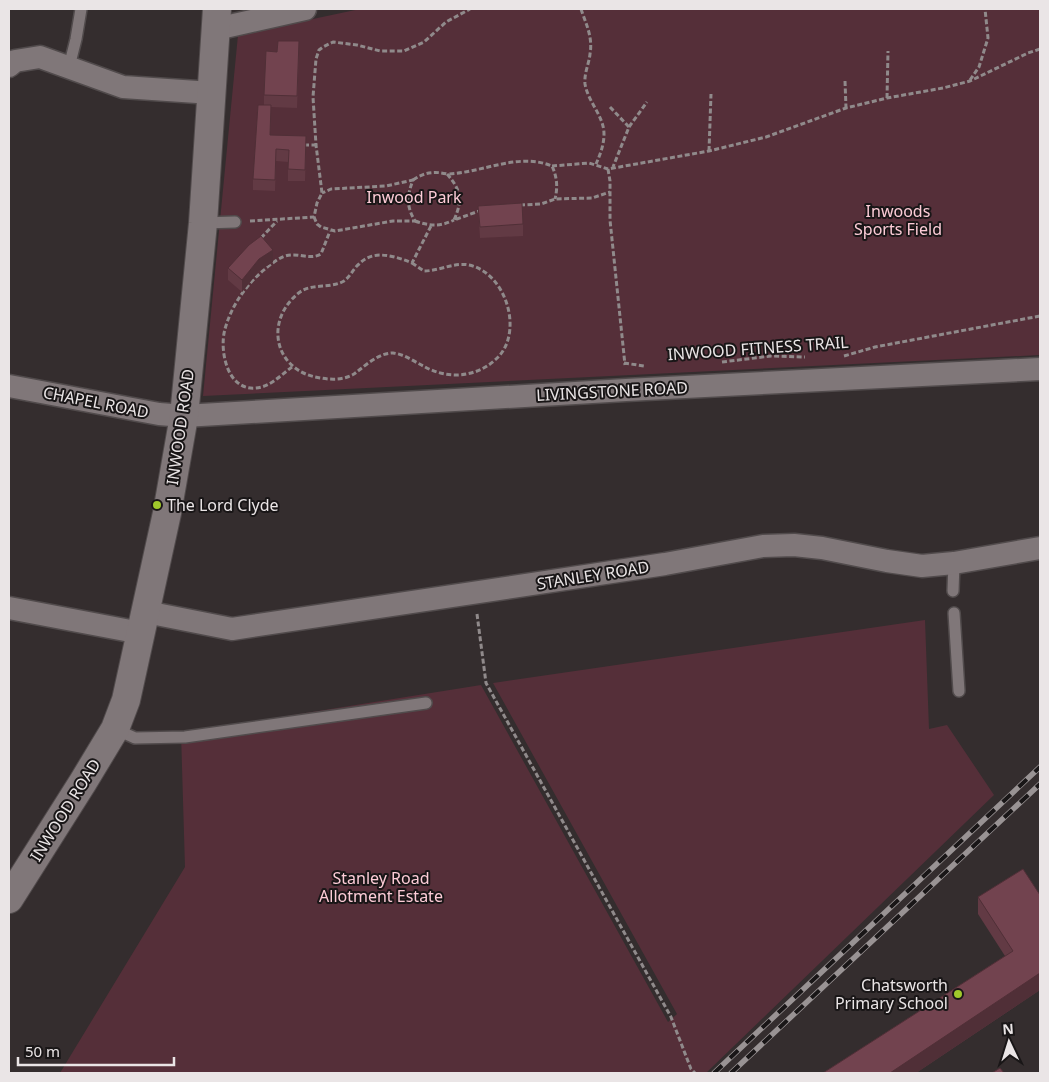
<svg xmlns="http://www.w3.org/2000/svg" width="1049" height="1082" viewBox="0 0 1049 1082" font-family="'Noto Sans',sans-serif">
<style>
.green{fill:#552f39}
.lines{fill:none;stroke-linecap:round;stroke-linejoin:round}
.service-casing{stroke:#514b4c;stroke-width:14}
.minor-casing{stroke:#514b4c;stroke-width:25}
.tertiary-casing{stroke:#514b4c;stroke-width:30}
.path{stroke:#908a8b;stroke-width:3;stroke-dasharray:5 2.5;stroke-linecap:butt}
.service{stroke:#807779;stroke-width:11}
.minor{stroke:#807779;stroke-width:22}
.tertiary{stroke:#807779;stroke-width:28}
.rail-casing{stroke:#999394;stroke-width:5.5}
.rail{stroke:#191617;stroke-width:4;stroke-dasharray:11;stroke-linecap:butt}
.wall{fill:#623a44}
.shaded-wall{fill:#502f37}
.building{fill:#72434f;stroke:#502f37}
.poi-dot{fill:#a0c92b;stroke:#191617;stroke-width:2}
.labels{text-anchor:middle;stroke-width:4;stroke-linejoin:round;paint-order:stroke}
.park-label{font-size:16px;fill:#fdccd7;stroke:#191617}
.street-label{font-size:16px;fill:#eae5e6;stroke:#191617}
.poi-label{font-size:16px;fill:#eae5e6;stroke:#191617;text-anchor:start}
</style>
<rect width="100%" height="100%" fill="#342d2e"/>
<g class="green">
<polygon points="360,9 1040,9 1040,355 203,396 238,35"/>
<polygon points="925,620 929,729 947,725 994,795 706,1073 60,1073 185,867 181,733 481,685 668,1022 677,1014 493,683"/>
</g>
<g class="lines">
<g class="service-casing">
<g id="service">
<polyline points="69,67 76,39 81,9"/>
<polyline points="203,223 235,222"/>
<polyline points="953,591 954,563"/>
<polyline points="954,613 959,691"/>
<polyline points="115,729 135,738 185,737 426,703"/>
</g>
</g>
<g class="minor-casing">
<g id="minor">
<polyline points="216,29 305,9"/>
<polyline points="9,66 15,61 40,57 123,87 212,93"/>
<polyline points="9,386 159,414 184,416 626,390 1040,369"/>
<polyline points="9,608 141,633"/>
<polyline points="146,612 232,629 665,564 763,546 794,545 822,548 887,561 922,566 954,563 1040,548"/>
</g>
</g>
<g class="tertiary-casing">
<polyline id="tertiary" points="9,899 83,782 115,729 126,700 167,513 184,416 203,223 217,9"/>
</g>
<g class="path">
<path d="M581,9c5,15 12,28 9,45 -1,10 -6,19 -5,30 3,18 19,32 19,50 0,11 -4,21 -8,30"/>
<polyline points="970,80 979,67 988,38 985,9"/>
<polyline points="845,81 846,108"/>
<polyline points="887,98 888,51"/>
<polyline points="610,107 629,127 613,167"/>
<polyline points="629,127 647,102"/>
<polyline points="304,145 316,145"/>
<polyline points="709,151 711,94"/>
<polyline points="552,166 589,163 608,169 709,151 766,137 846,108 887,98 943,88 970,81 1028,53 1040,49"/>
<polyline points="608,169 610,181 610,220 625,365"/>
<path d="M413,180c12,-8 21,-9 34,-6"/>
<polyline points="520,205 541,204 555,199 592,198 610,192"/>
<path d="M482,210l-28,10c9,-20 7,-30 -7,-46 35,-1 71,-22 105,-8 5,11 6,21 3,33"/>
<path d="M314,217l3,7 4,3 14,4 58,-10h22c-9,-15 -8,-25 -2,-41l-27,6 -55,3 -9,4"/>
<polyline points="250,221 314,217 317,203 322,193 316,145 313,97 316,59 319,50 323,47 333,42 357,45 380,51 404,51 424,42 446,22 470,9"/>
<path d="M415,221c14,5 25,6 39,-1"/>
<polyline points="261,238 277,221"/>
<path d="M412,263l12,8c15,0 30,-9 45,-6 38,8 56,70 26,95 -20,18 -48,19 -70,7 -10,-5 -21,-13 -32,-14 -15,0 -28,13 -39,21 -10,6 -22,6 -33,4 -47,-6 -58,-58 -21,-86 13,-9 30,-3 44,-11 6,-4 9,-12 15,-17 14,-15 36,-8 53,-1l19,-37"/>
<polyline points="844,356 875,347 1040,316"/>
<polyline points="722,362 771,356 805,357"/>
<polyline points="624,363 644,366"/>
<path d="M292,367c-11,8 -22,20 -36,21 -29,3 -37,-38 -31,-59 8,-29 28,-53 52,-69 18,-12 30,2 44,-6l9,-23"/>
<polyline points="477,614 486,683 671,1017 691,1069 695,1073"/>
</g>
<use href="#service" class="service"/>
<use href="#minor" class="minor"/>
<use href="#tertiary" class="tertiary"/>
<g class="rail-casing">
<g id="rail">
<polyline points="714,1073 1040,767"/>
<polyline points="731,1073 1040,784"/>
</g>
</g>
<use href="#rail" class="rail"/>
</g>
<g class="wall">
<polygon points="277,52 299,53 297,108 271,107 270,135 306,148 305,181 288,181 288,162 276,161 275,191 253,190 253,179 264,105 264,95"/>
<polygon points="478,206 523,224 523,236 480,238"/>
<polygon points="273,262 259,271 242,292 228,280 228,268"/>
<polygon points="978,897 1040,990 916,1073 823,1073 1005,956 978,914"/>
</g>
<g class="shaded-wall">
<polygon points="273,250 273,262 259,271 242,292 242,280 259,259"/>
<polygon points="1040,973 1040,990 916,1073 890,1073"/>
</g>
<g class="building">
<polygon points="278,41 299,41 297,96 264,95 266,51 277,52"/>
<polygon points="258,105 271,105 270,135 306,136 305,170 288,169 289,150 276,149 275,180 253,179"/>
<polygon points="522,203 523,224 480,227 478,206"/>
<polygon points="261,236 273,250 259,259 242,280 228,268 249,245"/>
<polygon points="1023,869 1040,895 1040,973 890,1073 823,1073 1013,951 978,897"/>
<polygon points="1000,1068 1004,1073 992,1073"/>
</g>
<g class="poi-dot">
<circle cx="157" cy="505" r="5"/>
<circle cx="958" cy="994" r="5"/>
</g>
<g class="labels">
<g class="park-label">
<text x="414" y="203">Inwood Park</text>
<text x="898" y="217">Inwoods<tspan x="898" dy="18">Sports Field</tspan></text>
<text x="381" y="884">Stanley Road<tspan x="381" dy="18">Allotment Estate</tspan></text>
</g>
<g class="street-label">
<text transform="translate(758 348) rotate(-4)" y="6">INWOOD FITNESS TRAIL</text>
<text transform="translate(612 391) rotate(-3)" y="6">LIVINGSTONE ROAD</text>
<text transform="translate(96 402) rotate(11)" y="6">CHAPEL ROAD</text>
<text transform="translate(180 427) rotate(-82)" y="6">INWOOD ROAD</text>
<text transform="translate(593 575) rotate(-9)" y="6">STANLEY ROAD</text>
<text transform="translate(65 810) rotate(-58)" y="6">INWOOD ROAD</text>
</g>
<g class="poi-label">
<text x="167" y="511">The Lord Clyde</text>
<text x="948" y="991" text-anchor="end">Chatsworth<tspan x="948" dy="18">Primary School</tspan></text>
</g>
</g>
<rect width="1049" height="1082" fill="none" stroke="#eae5e6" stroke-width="20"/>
<g transform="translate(1009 1042) rotate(356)" stroke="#191617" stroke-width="4" paint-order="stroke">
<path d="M0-4L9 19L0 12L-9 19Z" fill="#eae5e6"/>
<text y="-8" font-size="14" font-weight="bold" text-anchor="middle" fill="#eae5e6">N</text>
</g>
<path d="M18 1057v8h156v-8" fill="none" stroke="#eae5e6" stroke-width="2.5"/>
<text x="25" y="1057" font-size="15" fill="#eae5e6" stroke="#191617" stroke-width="4" paint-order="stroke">50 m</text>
</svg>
